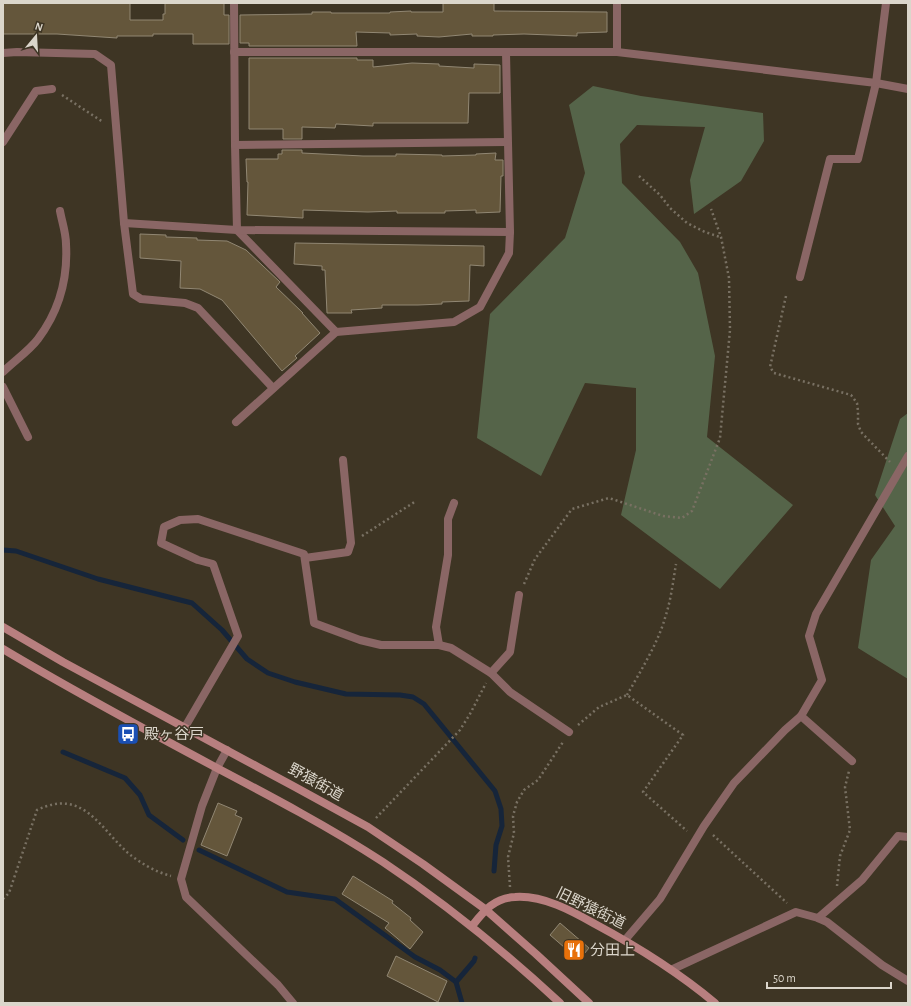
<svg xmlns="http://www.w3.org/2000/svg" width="911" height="1006" viewBox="0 0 911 1006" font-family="'Alegreya Sans','Noto Sans JP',sans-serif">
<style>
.forest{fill:#556449}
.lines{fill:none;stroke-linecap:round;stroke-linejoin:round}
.stream{stroke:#16253a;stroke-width:5}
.building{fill:#64563b;stroke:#918773}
.path{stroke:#797163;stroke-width:2.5;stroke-dasharray:2 3;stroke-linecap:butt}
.lane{stroke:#8a6665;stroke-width:8}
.street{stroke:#8a6665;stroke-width:8}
.secondary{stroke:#b87f7f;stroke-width:8}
.labels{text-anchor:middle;stroke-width:3;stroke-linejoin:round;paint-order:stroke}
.poi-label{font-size:15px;fill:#dbd6cb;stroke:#3e3524;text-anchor:start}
.street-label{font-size:15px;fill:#dbd6cb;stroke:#3e3524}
</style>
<rect width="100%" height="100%" fill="#3e3524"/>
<g class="forest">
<polygon points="593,86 641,96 763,113 764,141 741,181 694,214 690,180 705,127 637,125 620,144 622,183 680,242 698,273 715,356 707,437 793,505 720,589 621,515 636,450 636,388 585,383 541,476 477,438 490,314 565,238 585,173 569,105"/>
<polygon points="908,413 908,679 858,648 871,560 895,526 875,495 900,419"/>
</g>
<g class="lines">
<g class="stream">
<polyline points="3,550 16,551 98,579 192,603 222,630 247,659 268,673 295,682 346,694 400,695 413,697 424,704 495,791 501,809 502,826 496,845 494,871"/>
<polyline points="63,752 125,778 140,795 149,815 183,840"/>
<polyline points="199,850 287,892 335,899 415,957 440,970 456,982"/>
<polyline points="462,1003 456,982 474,961 475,958"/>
</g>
</g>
<g class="building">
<polygon points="3,3 130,3 130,20 163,20 163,14 165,14 165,3 224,3 224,15 229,15 229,44 193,44 193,34 153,34 153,36 117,36 117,38 57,34 3,34"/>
<polygon points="443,3 494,3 494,11 607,12 607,32 577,33 577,36 524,34 493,35 493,36 472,36 472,34 439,37 417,36 417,34 390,35 390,33 356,32 357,46 249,46 249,43 240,43 240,15 312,14 312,12 331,12 331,13 390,13 390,12 411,11 411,12 443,12"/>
<polygon points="249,58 357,58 357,60 373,60 373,67 412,63 439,64 439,66 474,68 474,64 500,65 500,93 469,93 468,123 373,123 373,126 336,124 335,128 302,127 302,139 283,139 283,129 249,129"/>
<polygon points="282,150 302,150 302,153 363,156 396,156 396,154 442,155 442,156 476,155 476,154 496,153 495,160 503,160 503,176 501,176 500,212 476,213 476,210 445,211 445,213 397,213 397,211 368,212 303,210 303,218 247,215 248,182 247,182 246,159 278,159 278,154 282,154"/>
<polygon points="140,234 166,235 166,237 197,238 197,240 227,241 246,250 280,282 276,287 303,313 302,313 320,333 295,356 297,358 282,371 222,300 200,289 180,288 181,261 140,258"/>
<polygon points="295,243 484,246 484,266 470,265 469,301 442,302 442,304 418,305 382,305 382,308 351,310 352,313 327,313 325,270 322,270 322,266 294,264"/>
<polygon points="218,803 237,811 235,815 242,818 227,856 201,845"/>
<polygon points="353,876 393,901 392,903 411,918 410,920 423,932 410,949 385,928 389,923 342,894"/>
<polygon points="560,923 589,948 579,960 550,935"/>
<polygon points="396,956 447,981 438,1002 387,976"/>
</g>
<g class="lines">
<g class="path">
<polyline points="62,95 103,122"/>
<polyline points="639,176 660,195 670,208 687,223 705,232 720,237"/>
<polyline points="786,296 770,367 774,373 851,395 857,403 858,411 858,424 861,432 890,462"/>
<polyline points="362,536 416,501"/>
<polyline points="524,584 535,559 572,509 609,498 663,516 682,518 692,511 720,438 730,330 729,278 721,237 711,209"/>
<path d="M627,695c13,-23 31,-52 38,-77 6,-18 8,-36 11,-54"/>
<polyline points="578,725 599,707 627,695 683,735 643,792 687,831"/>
<polyline points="376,818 460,730 470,714 486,683"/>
<polyline points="713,835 787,903"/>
<polyline points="837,886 840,856 850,830 845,787 849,771"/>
<polyline points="510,887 508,857 514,833 513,816 517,802 524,790 538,780 563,742"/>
<path d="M3,899l6,-6 28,-83c46,-22 62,17 91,43 12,10 28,19 43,23"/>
</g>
<g class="lane">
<polyline points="800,277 830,159 858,159 876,83"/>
<polyline points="305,558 348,552 351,543 343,460"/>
<polyline points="439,645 436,627 448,555 448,519 454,503"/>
<polyline points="491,673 510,652 519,595"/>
<polyline points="801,716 852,761"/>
<polyline points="185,727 238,636 213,564 198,560 161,543 164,527 180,520 198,519 304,554 314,623 360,640 381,645 439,645 451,648 491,673 510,692 569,732"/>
<polyline points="818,918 862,880 898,836 908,837"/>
<polyline points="625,940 660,899 704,826 734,783 785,730 801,716 822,680 809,636 816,614 908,456"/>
</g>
<g class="street">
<polyline points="234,3 235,145 237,230 336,332 454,322 480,307 509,253 510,232 506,53"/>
<polyline points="234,52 617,52 876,83 908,89"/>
<polyline points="617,52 617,3"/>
<polyline points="3,53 17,52 95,54 111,65 124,223 237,230 510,232"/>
<polyline points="876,83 886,3"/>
<polyline points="3,142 36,91 52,89"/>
<polyline points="235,145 507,142"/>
<polyline points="124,223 133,294 141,299 185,303 198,308 273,388"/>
<path d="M3,372c11,-11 26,-21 35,-33 21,-28 30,-61 28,-95 0,-11 -4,-22 -6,-33"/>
<polyline points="3,387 28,437"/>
<polyline points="236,422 336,332"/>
<polyline points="227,750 217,768 202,806 181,879 186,897 278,985 293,1003"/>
<polyline points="673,969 796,912 818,918 827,922 882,965 908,981"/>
</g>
<g class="secondary">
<polyline points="3,627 63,662 295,787 368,827 423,864 485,909 536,954 589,1003"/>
<path d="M3,649c70,42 141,80 212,118 57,30 114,60 168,95 63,42 122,90 177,141"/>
<path d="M472,926c12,-15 22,-28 43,-29 28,-2 57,14 80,27 43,23 83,48 120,79"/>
</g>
</g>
<defs>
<g id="bus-square" transform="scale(1.15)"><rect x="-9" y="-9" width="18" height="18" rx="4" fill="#1a4fb4" stroke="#3e3524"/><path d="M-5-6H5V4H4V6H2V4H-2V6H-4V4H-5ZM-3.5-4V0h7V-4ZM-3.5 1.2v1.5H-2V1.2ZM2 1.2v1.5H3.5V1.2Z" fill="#fff"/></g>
<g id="restaurant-square" transform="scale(1.15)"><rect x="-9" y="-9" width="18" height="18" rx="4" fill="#e8710a" stroke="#3e3524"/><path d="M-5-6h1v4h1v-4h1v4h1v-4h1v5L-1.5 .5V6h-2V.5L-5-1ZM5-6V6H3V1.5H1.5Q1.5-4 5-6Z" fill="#fff"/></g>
</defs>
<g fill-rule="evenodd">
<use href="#bus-square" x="128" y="734"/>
<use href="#restaurant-square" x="574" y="950"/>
</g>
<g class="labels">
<g class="poi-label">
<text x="144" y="739">殿ヶ谷戸</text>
<text x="590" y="955">分田上</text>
</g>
<g class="street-label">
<text transform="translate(316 782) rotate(29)" y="5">野猿街道</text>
<text transform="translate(591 908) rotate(26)" y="5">旧野猿街道</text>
</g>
</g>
<rect width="911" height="1006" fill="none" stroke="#dbd6cb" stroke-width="8"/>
<g transform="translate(36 36) rotate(18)" stroke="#3e3524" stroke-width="3" paint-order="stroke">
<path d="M0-3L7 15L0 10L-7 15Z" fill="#dbd6cb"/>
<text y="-6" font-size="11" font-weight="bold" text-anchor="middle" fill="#dbd6cb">N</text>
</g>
<path d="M767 982v6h124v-6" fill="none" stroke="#dbd6cb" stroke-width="2"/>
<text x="773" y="982" font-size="12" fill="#dbd6cb" stroke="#3e3524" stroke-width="3" paint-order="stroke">50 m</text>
</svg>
